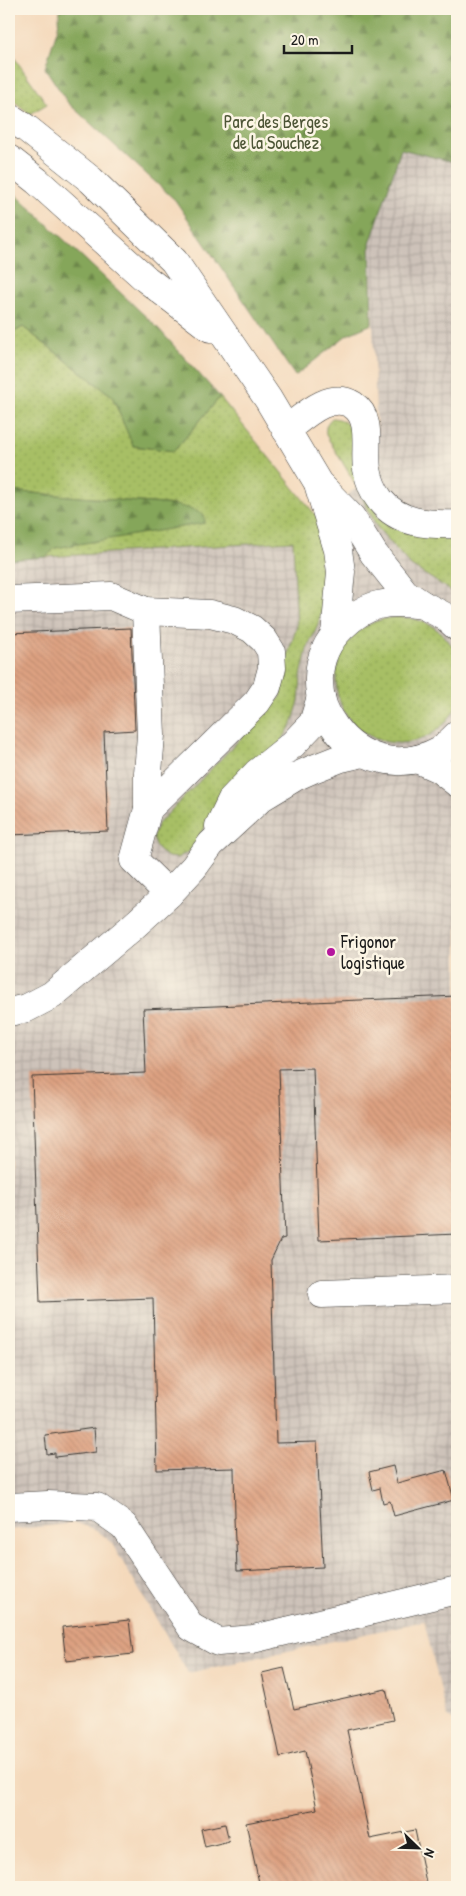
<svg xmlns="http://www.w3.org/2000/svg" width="466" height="1896" viewBox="0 0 466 1896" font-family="'Patrick Hand',sans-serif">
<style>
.industrial{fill:url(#industrial-grid)}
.grass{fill:url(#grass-dots);stroke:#626e40}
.forest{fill:url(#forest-firs);stroke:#50613b}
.building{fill:url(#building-back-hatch)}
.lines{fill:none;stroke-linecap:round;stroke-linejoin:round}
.minor-casing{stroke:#3c3834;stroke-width:29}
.major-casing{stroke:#3c3834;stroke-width:29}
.minor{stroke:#fff;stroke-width:28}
.major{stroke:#fff;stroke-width:28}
.poi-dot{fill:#b5179e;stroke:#fcf5e5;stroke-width:2}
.labels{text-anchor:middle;stroke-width:5;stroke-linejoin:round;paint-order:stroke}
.park-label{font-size:18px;fill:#4d5536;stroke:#fcf5e5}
.poi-label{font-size:18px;fill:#1c1c1c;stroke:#fcf5e5;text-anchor:start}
</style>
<defs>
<pattern id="industrial-grid" width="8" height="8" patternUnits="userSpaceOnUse" patternTransform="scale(1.25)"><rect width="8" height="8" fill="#cdc2b9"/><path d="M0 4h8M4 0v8" fill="none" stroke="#afa69e"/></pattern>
<pattern id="grass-dots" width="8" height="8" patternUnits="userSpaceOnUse" patternTransform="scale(1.25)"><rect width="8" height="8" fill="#a7bf65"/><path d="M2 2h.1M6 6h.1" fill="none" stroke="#8fa457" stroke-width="1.8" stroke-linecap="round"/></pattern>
<pattern id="forest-firs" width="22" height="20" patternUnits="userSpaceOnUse" patternTransform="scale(1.25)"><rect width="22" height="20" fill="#85a65a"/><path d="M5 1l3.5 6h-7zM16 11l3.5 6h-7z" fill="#6c864a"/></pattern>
<pattern id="building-back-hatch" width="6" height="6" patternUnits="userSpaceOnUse" patternTransform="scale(1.25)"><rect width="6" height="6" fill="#dda181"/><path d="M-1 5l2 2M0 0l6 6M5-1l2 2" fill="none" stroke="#bd8a6f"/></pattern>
</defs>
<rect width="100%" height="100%" fill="#fcf5e5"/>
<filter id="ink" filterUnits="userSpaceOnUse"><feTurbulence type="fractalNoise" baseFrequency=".02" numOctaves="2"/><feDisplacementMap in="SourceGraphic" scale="10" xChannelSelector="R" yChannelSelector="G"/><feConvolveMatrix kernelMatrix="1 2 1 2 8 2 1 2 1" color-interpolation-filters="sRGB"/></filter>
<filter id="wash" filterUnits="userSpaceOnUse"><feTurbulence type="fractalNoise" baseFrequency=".0096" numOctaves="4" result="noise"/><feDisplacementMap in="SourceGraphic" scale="20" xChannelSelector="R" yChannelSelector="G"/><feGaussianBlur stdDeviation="1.12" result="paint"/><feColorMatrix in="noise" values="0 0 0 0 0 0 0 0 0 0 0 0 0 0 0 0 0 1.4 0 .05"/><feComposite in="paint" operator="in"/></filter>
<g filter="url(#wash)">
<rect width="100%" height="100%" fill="#f4d9bb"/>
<polygon class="industrial" points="401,149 457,163 457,1723 447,1716 424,1621 188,1673 111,1542 103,1535 89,1527 75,1523 9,1530 9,560 293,541 378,469 370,244"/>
<g class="grass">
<polygon points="9,50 47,104 30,114 9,97"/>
<polygon points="23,327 112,396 134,446 174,451 220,397 319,519 325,555 319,562 331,577 318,625 307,649 301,676 299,701 292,724 280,743 208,822 190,851 177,858 168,857 160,852 155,845 153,837 157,825 281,697 284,666 297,626 293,541 46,557 55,548 175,505 9,491 9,335"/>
<path d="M332,418c11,1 15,5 21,14l24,84 12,10 16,6 52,7v57l-18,-13 -28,-17 -34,-39 -18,-37 -33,-55c-1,-8 0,-11 6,-17z"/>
<circle cx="399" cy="680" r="63"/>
</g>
<g class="forest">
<polygon points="60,9 457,9 457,163 401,149 370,244 372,324 347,335 295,376 175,200 68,103 45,68 58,27"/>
<polygon points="9,188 157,327 220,397 174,451 133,446 112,396 23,327 9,335"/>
<polygon points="9,491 175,505 192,509 204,515 205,523 55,548 46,557 9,560"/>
</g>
<g id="blocks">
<g class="building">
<polygon points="131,628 135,730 104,732 108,831 9,835 9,633"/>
<polygon points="457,996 457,1234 319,1240 313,1068 279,1069 285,1238 281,1239 271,1260 276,1443 317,1442 323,1567 237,1571 236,1541 235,1541 234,1518 235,1518 234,1468 157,1470 153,1298 40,1302 32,1077 146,1073 143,1009"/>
<polygon points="94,1428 96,1452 55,1457 55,1453 47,1454 45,1435"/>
<polygon points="393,1466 397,1483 446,1470 454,1500 394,1516 390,1501 383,1503 380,1488 373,1490 369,1472"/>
<polygon points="129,1620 133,1654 66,1661 62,1627"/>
<polygon points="284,1668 294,1709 386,1689 393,1720 347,1730 370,1839 415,1830 427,1887 260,1887 246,1823 317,1809 305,1751 280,1757 262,1673"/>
<polygon points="225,1824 229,1841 205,1847 201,1829"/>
</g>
</g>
</g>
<g filter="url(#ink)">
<use href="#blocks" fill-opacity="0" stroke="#3c3834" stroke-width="1"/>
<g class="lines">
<g class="minor-casing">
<g id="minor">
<path d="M286,430c17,-13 44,-40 67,-25 20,13 11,44 14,64 2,11 6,22 13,31 19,24 49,25 77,24"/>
<polyline points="9,600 111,596 146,611 210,614 234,620 252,629 264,640 271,651 272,668 267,687 257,702 148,809"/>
<polyline points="146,611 151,735 148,773 148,809 134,860 169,894"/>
<polyline points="219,826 232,799 257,773 293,744 313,723 321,697"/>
<polyline points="9,1012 27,1008 52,995 129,930 169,894 194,867 211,844 262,797 295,777 313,769 341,758 363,753"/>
<polyline points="322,1294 457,1289"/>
<polyline points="9,1507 48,1505 97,1507 124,1526 191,1627 218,1642 253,1639 457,1590"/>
</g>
</g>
<g class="major-casing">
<g id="major">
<polyline points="9,117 26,128 91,180 174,261 268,399 318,483 351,517 374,554 405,593 423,605 446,617 457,627"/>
<polyline points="9,159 37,181 146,279 210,328"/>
<polyline points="319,487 338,550 341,572 335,634"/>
<path d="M423,605c-34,-5 -56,-3 -81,22 -63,61 14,169 98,123 6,-4 12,-10 17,-15"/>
<polyline points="417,759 439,769 457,783"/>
</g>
</g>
<use href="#minor" class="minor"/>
<use href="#major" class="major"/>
</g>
</g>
<circle class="poi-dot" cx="331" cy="952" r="5"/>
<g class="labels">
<g class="park-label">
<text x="276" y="128">Parc des Berges<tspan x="276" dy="21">de la Souchez</tspan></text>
</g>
<g class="poi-label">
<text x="341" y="948">Frigonor<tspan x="341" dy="21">logistique</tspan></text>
</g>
</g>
<rect width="466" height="1896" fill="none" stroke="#fcf5e5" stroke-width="30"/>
<g transform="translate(418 1848) rotate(113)" stroke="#fcf5e5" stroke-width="4" paint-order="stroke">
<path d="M0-4L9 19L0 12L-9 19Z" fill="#1c1c1c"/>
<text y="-8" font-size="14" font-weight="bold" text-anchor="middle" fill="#1c1c1c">N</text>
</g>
<path d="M284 45v8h68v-8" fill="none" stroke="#1c1c1c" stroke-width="2.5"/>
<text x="291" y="45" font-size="15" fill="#1c1c1c" stroke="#fcf5e5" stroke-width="4" paint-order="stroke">20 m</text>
</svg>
